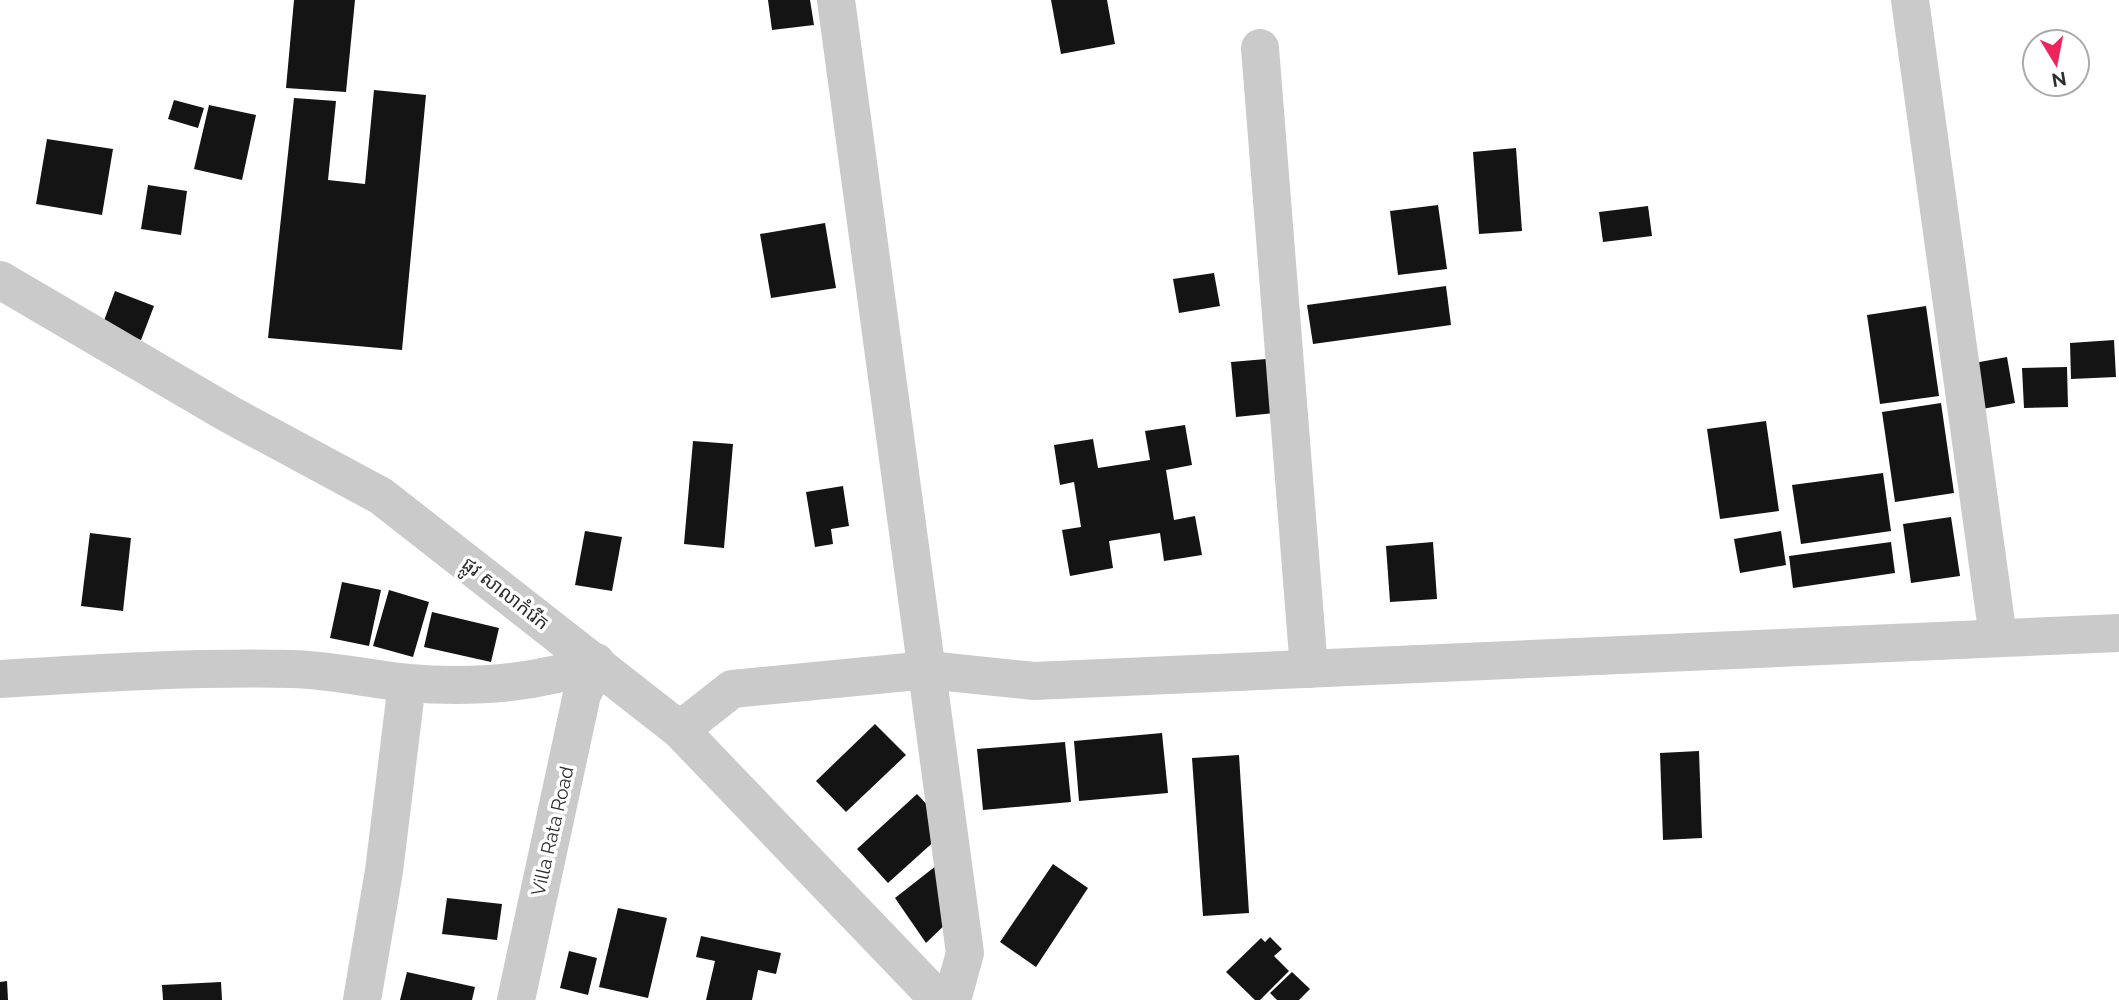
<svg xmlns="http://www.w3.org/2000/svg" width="2119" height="1000" viewBox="0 0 2119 1000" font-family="Raleway,'Noto Sans Khmer',sans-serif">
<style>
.building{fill:#141414}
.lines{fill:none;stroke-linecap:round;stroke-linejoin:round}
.minor{stroke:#cacaca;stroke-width:38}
.labels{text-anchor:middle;stroke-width:7;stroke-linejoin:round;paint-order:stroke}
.street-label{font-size:19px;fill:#2d2d2d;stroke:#fff}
</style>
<rect width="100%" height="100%" fill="#fff"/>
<g class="building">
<polygon points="294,0 355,0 346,92 286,88"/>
<polygon points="768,0 810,0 814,25 772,30"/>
<polygon points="1051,0 1107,0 1115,44 1061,54"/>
<polygon points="374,90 426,95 402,350 268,338 294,98 336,101 328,180 365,184"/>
<polygon points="174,100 204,108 198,128 168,119"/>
<polygon points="209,105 256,115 242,180 194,169"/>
<polygon points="47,139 113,149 102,215 36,204"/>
<polygon points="1516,148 1522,231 1479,234 1473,152"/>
<polygon points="148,185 187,191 181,235 141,229"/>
<polygon points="1438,205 1447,269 1398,275 1390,211"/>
<polygon points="1648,206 1652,236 1603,242 1599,212"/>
<polygon points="825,223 836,288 771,298 760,234"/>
<polygon points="1214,273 1220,306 1179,313 1173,279"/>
<polygon points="1446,286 1451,325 1313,344 1307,305"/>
<polygon points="115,291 154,306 141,340 102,326"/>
<polygon points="1926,306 1939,396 1880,404 1867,315"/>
<polygon points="2114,340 2116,377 2071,379 2070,343"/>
<polygon points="2007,357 2015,403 1982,409 1974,363"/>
<polygon points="1278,358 1283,412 1236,417 1231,362"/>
<polygon points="2067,367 2068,407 2024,408 2022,368"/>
<polygon points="1941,403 1954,493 1895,502 1882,412"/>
<polygon points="1766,421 1779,511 1720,519 1707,429"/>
<polygon points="1185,425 1192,465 1166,470 1174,520 1195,516 1202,555 1164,561 1160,533 1109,541 1113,568 1070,576 1062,530 1081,527 1074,482 1060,485 1054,445 1093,439 1098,468 1150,460 1145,431"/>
<polygon points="693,441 733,444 724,548 684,544"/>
<polygon points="1883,473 1891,531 1801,544 1792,485"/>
<polygon points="843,486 849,526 831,529 833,544 815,547 806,492"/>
<polygon points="1951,517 1960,576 1911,583 1903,524"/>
<polygon points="585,531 622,537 612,591 575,585"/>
<polygon points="1781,531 1786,565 1740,573 1734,539"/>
<polygon points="90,533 131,538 123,611 81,606"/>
<polygon points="1433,542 1437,599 1390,602 1386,546"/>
<polygon points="1891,542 1895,573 1793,588 1789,556"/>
<polygon points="342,582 381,590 369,646 330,638"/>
<polygon points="389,590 429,602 413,657 373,646"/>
<polygon points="432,612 499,628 491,662 424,647"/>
<polygon points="875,724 906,755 846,812 816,781"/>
<polygon points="1162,733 1168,793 1079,801 1074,741"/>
<polygon points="1065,742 1071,802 983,810 977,749"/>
<polygon points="1699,751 1702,838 1663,840 1660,753"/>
<polygon points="1239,755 1249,913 1203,916 1192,758"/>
<polygon points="917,794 949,828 888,883 857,849"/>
<polygon points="946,858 952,918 926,943 895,898"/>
<polygon points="1053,864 1088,888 1036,967 1000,942"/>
<polygon points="447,898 502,904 497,940 442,934"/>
<polygon points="618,908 667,918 648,998 599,987"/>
<polygon points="701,936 781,953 776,974 758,970 752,1000 706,1000 715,961 696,957"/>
<polygon points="1270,937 1282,949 1274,956 1289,971 1260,1000 1255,1000 1226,972 1261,938 1265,942"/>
<polygon points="569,951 597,958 588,995 560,988"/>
<polygon points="407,972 475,987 472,1000 400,1000"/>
<polygon points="1292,972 1310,989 1299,1000 1277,1000 1270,993"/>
<polygon points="7,981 8,1000 0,1000 0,982"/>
<polygon points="221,982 222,1000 163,1000 162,985"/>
</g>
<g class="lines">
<g class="minor">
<polyline points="836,0 965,953 952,1000"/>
<polyline points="1910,0 1998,637"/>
<polyline points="1260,48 1309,669"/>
<polyline points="0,280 229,414 381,496 680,730 939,1000"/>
<path d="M0,679c97,-6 195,-12 292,-10 39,1 77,10 116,14 64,5 128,2 188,-21"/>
<polyline points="680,730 732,689 928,670 1034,681 2119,633"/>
<polyline points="362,1000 384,871 407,683"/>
<polyline points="516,1000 582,694 597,666"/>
</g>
</g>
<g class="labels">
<g class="street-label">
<text transform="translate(506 593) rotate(38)" y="7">ផ្លូវ សាលាកំរើក</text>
<text transform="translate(552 831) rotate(-77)" y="7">Villa Rata Road</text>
</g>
</g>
<g transform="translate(2056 63) rotate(170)"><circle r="33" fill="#ffffff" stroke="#ababab" stroke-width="2"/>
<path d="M0-5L12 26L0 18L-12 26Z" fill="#ee245b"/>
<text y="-10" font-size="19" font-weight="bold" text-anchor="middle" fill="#2d2d2d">N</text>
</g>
</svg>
